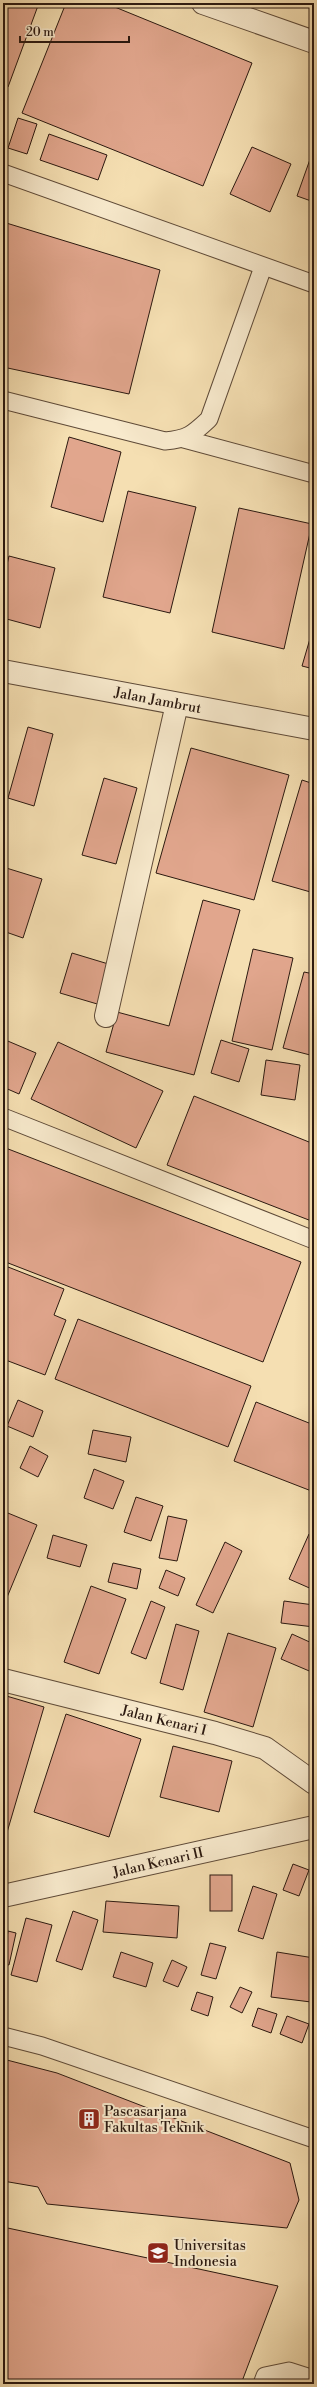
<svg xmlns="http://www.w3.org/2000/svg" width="317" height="2387" viewBox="0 0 317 2387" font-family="'Libre Bodoni',serif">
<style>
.building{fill:#e1a68d;stroke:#2b1910}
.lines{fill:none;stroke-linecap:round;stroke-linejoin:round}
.service-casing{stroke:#5e4a38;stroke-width:19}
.minor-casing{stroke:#5e4a38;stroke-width:24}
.service{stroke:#f8eacd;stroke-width:17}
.minor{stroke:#f8eacd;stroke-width:22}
.labels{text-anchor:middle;stroke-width:4;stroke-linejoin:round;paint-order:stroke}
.street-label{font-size:14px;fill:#2b1910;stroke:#f8eacd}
.poi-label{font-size:14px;fill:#2b1910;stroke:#f8eacd;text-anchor:start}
</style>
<rect width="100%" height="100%" fill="#f5dfb2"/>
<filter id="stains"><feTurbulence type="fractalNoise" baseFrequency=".005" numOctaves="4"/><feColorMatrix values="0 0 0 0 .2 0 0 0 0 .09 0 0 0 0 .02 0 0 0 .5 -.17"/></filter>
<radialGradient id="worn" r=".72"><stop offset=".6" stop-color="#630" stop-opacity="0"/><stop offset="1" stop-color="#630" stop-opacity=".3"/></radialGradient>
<g class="building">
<polygon points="3,3 39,3 8,87 3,85"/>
<polygon points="66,3 105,3 252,63 203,186 22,113"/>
<polygon points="18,118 37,124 27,154 8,148"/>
<polygon points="49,134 107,155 98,180 40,160"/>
<polygon points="252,147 291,164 270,212 230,194"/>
<polygon points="314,148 314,202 297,196"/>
<polygon points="3,222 160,270 129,394 3,367"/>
<polygon points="69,437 121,452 103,522 51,507"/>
<polygon points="128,491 196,507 170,613 103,597"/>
<polygon points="239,508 312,524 284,649 212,632"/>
<polygon points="9,556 55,568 40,628 3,618 3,581"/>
<polygon points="314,625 314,669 302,666"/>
<polygon points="28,727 53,734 34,806 8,798"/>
<polygon points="191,748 289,775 254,900 156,873"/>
<polygon points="104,778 137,788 116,864 82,855"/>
<polygon points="302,780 314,784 314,893 272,881"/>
<polygon points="3,867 42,879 23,938 3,931"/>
<polygon points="203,900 240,910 194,1075 106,1052 117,1012 169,1026"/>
<polygon points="253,949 293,958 272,1050 232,1041"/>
<polygon points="72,953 115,966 104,1006 60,993"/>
<polygon points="304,972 314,974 314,1056 283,1048"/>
<polygon points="3,1039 36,1053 19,1094 3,1087"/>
<polygon points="221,1040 249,1049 239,1082 211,1073"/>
<polygon points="58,1042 163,1091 136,1148 31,1099"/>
<polygon points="266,1060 300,1065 295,1100 261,1095"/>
<polygon points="194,1096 314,1144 314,1222 167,1165"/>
<polygon points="3,1147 301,1262 263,1362 3,1261"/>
<polygon points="3,1265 64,1289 54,1315 66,1320 45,1375 3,1359"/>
<polygon points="78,1319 251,1386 228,1447 55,1379"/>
<polygon points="18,1400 43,1411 33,1437 7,1426"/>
<polygon points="256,1402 314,1425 314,1492 234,1461"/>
<polygon points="93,1430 131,1437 126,1462 88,1454"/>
<polygon points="30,1446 48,1456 38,1477 20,1468"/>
<polygon points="94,1469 124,1481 113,1509 84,1498"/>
<polygon points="136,1497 163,1506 151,1541 124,1532"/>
<polygon points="3,1511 37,1525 3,1607"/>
<polygon points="168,1516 187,1520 177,1561 159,1558"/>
<polygon points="309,1534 314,1536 314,1590 289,1579"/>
<polygon points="53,1535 87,1545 80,1567 47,1558"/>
<polygon points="225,1542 242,1551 213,1613 196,1605"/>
<polygon points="113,1563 141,1569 137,1589 108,1582"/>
<polygon points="166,1570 185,1578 178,1596 159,1588"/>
<polygon points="91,1586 126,1599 99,1674 64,1662"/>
<polygon points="151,1601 165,1607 146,1659 131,1653"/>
<polygon points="284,1601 314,1605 314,1627 281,1623"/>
<polygon points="176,1624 199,1631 183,1690 160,1683"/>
<polygon points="228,1633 276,1648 253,1727 204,1712"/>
<polygon points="292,1634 314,1644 314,1673 281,1659"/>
<polygon points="3,1695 44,1707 3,1846"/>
<polygon points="66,1714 141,1739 109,1837 34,1812"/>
<polygon points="173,1746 232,1761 219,1812 160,1797"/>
<polygon points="293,1864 309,1870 299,1896 283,1890"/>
<polygon points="314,1874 314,1885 311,1883"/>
<rect x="210" y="1875" width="22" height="36"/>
<polygon points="253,1886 277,1894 263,1939 238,1931"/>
<polygon points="106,1901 179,1906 177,1938 103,1932"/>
<polygon points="73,1911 98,1920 82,1970 56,1961"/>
<polygon points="26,1918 52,1925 37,1982 11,1975"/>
<polygon points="8,1931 16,1933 9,1965 3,1964"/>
<polygon points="210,1943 226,1947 216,1979 201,1975"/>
<polygon points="121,1952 153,1963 146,1987 113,1977"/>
<polygon points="277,1952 314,1958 311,2002 271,1997"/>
<polygon points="172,1960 187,1967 178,1987 163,1981"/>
<polygon points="240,1987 252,1992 242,2013 230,2007"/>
<polygon points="197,1992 213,1997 208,2016 191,2010"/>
<polygon points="258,2008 277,2014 271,2033 252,2026"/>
<polygon points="287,2016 309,2024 302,2043 280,2034"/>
<polygon points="3,2059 57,2073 290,2163 299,2200 287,2228 47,2204 38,2187 3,2181"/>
<polygon points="3,2227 278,2286 241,2384 3,2384"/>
</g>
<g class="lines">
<g class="service-casing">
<g id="service">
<polyline points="3,173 314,284"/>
<path d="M3,400l162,41c23,-2 28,-7 44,-22l54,-152"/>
<polyline points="184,439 314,474"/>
<polyline points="3,1117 314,1240"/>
<polyline points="3,2036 42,2046 314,2139"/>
<polyline points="262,2384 265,2376 289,2371 314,2379"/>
</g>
</g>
<g class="minor-casing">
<g id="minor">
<polyline points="203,3 314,42"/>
<polyline points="3,671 314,729"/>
<polyline points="106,1016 177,704"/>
<polyline points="3,1680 215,1733 265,1748 314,1783"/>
<polyline points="3,1896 314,1827"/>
</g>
</g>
<use href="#service" class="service"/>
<use href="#minor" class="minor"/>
</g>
<defs>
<g id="building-square" transform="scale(1.15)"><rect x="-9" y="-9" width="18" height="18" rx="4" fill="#8f2418" stroke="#f8eacd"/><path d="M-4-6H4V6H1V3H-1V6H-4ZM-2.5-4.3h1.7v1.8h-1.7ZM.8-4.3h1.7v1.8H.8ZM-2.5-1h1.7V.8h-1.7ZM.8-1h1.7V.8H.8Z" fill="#fff"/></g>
<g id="university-square" transform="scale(1.15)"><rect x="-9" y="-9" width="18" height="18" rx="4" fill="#8f2418" stroke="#f8eacd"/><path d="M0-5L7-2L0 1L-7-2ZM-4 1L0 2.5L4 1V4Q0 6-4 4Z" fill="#fff"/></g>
</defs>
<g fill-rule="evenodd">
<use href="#building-square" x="89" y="2119"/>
<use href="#university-square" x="158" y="2253"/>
</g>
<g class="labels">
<g class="street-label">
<text transform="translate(158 700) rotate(11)" y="5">Jalan Jambrut</text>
<text transform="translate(164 1720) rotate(14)" y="5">Jalan Kenari I</text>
<text transform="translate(158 1862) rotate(-13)" y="5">Jalan Kenari II</text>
</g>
<g class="poi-label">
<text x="104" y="2116">Pascasarjana<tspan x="104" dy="16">Fakultas Teknik</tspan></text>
<text x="174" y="2250">Universitas<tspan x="174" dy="16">Indonesia</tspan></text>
</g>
</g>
<rect width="317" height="2387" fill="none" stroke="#f5dfb2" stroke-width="16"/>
<rect x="4" y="4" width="309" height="2379" fill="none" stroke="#2b1910" stroke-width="2"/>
<rect x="8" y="8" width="301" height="2371" fill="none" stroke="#2b1910"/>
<path d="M20 36v6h109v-6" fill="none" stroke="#2b1910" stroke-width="2"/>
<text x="26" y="36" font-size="12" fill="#2b1910" stroke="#f8eacd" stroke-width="3" paint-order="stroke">20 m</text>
<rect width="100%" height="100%" filter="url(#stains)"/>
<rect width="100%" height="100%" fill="url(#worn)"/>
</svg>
